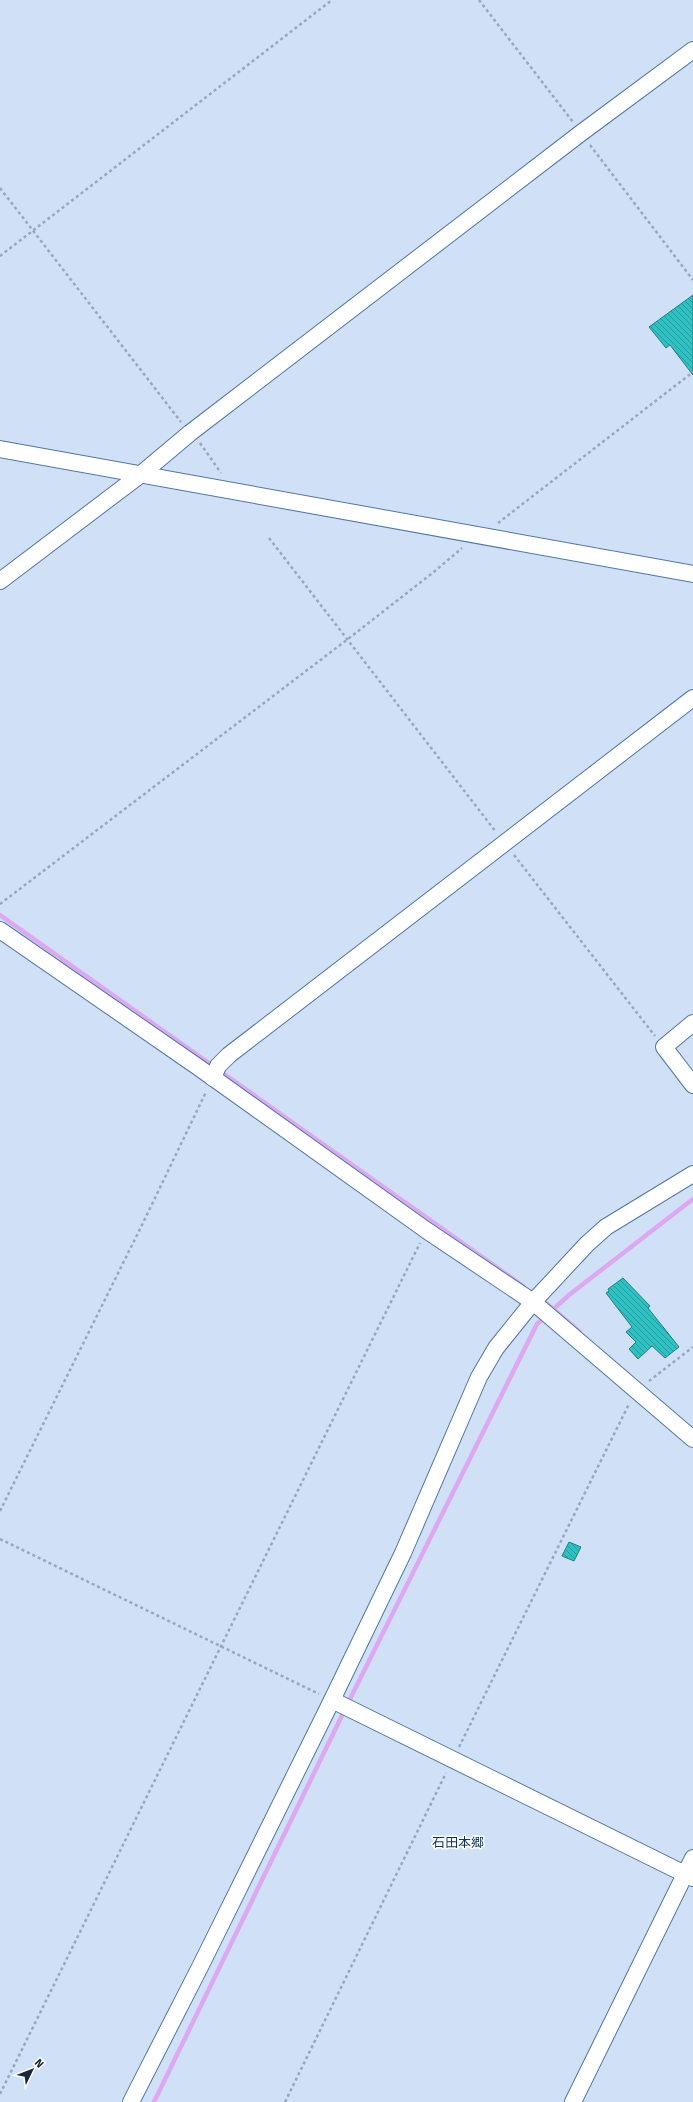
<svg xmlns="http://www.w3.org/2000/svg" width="693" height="2102" viewBox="0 0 693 2102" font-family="'Fira Sans','Noto Sans JP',sans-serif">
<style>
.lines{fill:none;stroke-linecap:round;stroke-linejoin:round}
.stream{stroke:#dca8f2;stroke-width:4.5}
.building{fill:url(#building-back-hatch);stroke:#1e8181}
.minor-casing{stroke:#5176a6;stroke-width:18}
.path{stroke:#98a7bd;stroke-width:2.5;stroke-dasharray:3 3;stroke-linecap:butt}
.minor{stroke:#fff;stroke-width:16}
.labels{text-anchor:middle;stroke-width:3;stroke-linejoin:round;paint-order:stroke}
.quarter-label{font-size:13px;fill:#10335e;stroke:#fff}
</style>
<defs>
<pattern id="building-back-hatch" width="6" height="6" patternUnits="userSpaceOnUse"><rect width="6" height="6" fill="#2fc0c1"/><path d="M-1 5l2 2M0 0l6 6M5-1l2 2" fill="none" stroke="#279c9e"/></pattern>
</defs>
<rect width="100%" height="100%" fill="#d0e0f6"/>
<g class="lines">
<g class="stream">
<polyline points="0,915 523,1286"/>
<polyline points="546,1303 580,1332"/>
<polyline points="154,2102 352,1695 537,1324 569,1295 693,1199"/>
</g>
</g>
<g class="building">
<polygon points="693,295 693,375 670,345 666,348 649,327"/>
<polygon points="623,1278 650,1306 648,1308 679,1347 665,1358 652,1346 638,1359 629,1349 636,1342 626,1332 632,1327 606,1293 609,1291 608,1289"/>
<polygon points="569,1542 581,1547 574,1561 562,1556"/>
</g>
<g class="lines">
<g class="minor-casing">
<g id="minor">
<polyline points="0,449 693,574"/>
<polyline points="0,581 140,475 190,433 581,133 693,50"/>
<polyline points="0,930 198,1067 426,1230 533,1302 693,1439"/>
<polyline points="693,1023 664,1047 693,1085"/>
<polyline points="213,1078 218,1066 229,1055 693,698"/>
<polyline points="332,1700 693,1878"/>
<polyline points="131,2102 201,1965 332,1700 403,1553 479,1377 496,1348 533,1302 587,1244 606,1227 693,1174"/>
<polyline points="573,2102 693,1858"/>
</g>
</g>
<g class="path">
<polyline points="479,0 573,122"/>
<polyline points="590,145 693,280"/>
<polyline points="0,188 181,422"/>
<polyline points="0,256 332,0"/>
<polyline points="200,443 221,473"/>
<polyline points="498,523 693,372"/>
<polyline points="269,538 496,832"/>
<polyline points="514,855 655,1036"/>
<polyline points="0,904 348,639 435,571 462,548"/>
<polyline points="649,1381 693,1347"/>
<polyline points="0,1511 141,1227 206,1092"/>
<polyline points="0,1539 319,1694"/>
<polyline points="459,1747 629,1404"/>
<polyline points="0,2094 420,1243"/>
<polyline points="285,2102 446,1773"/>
</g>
<use href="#minor" class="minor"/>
</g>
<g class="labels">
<g class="quarter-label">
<text x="458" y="1847">石田本郷</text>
</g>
</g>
<g transform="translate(32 2070) rotate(47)" stroke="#ffffff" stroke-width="3" paint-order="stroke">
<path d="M0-3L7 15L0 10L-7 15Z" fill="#17263a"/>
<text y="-6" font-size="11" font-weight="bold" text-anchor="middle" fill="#17263a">N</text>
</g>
</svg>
